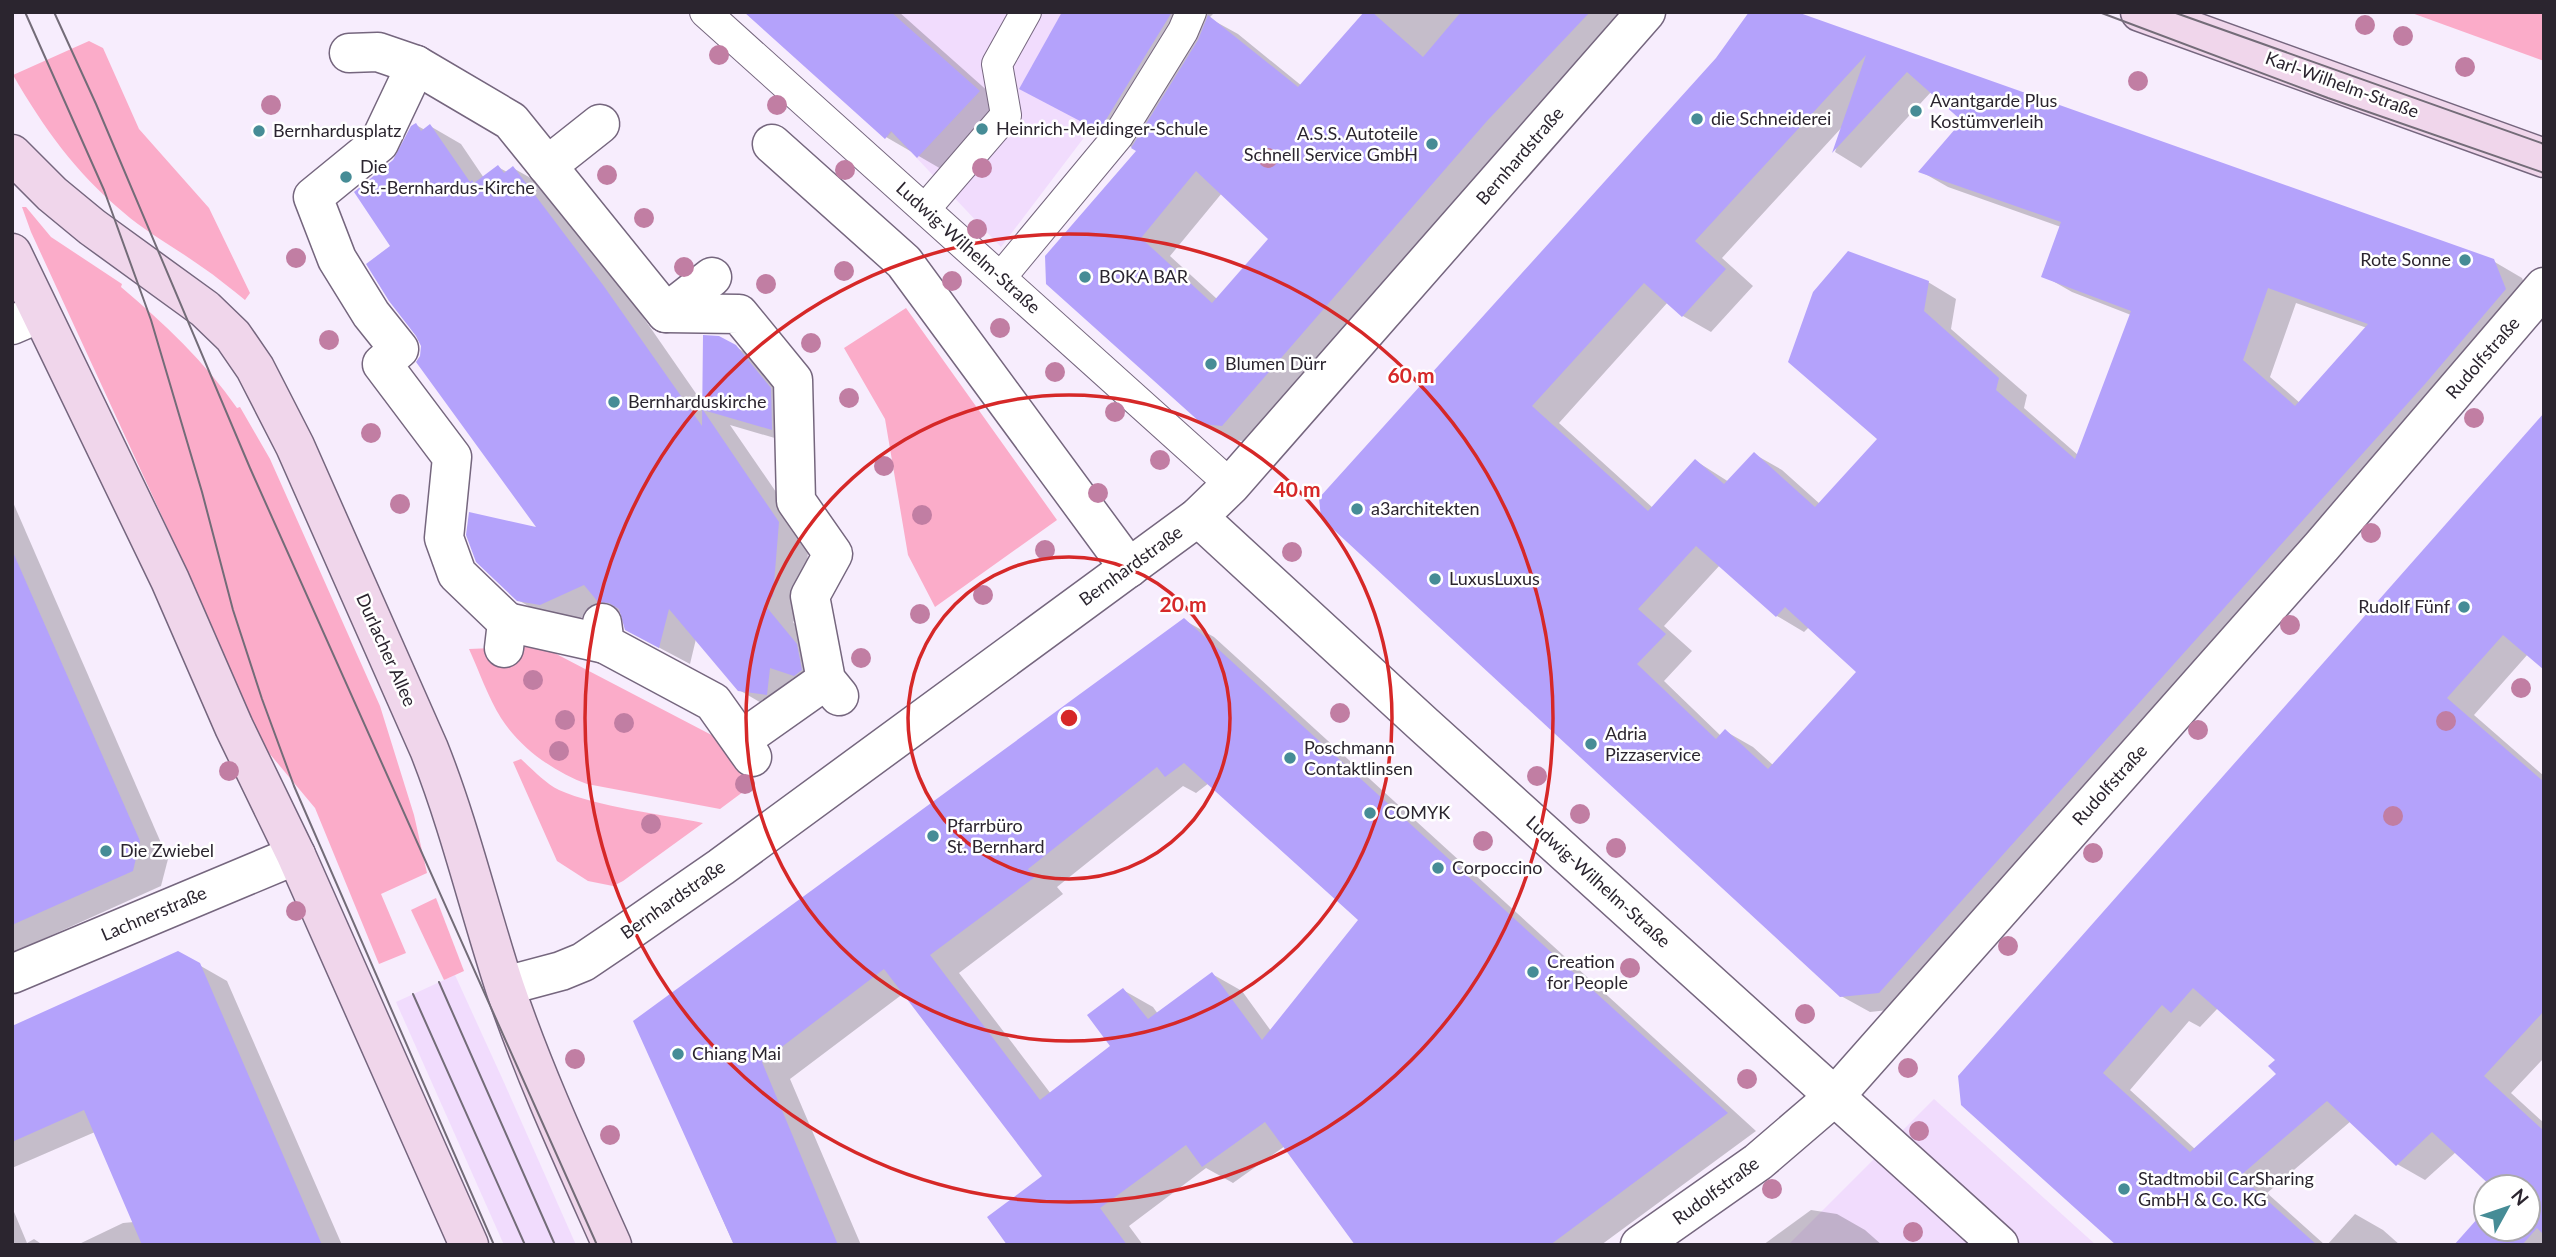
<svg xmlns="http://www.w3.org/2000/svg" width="2556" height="1257" viewBox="0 0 2556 1257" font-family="Lato,sans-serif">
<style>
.built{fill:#f1dcfd}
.green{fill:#fbacc9}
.shadow{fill:#0003;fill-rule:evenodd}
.building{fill:#b4a2fb;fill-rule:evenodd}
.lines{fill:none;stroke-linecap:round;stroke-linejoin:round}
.service-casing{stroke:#75667e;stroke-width:32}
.pedestrian-casing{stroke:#75667e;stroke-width:41}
.minor-casing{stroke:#75667e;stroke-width:41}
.secondary-casing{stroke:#75667e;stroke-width:41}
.service{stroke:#fff;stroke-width:30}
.pedestrian{stroke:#fff;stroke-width:38}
.minor{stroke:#fff;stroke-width:38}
.secondary{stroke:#f0d6eb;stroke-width:38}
.tram{stroke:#736c78;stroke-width:2}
.tree{fill:#c17ea3}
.ring{fill:none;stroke:#d62828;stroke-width:3.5}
.poi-dot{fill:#468c96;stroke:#fff;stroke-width:2.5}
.labels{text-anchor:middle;stroke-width:5;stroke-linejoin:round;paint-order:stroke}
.street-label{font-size:18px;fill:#2b252f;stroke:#fff}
.poi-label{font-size:18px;fill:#2b252f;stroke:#fff;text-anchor:start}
.centre{fill:#d62828;stroke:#fff;stroke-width:3.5}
.ring-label{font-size:21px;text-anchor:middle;font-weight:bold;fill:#d62828;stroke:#fff;stroke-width:5;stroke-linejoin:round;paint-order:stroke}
</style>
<rect width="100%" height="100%" fill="#f7edfd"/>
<g class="built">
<polygon points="744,12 1162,12 1092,127 1001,247 892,132 885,139"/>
<polygon points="455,975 502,1078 576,1245 504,1245 396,1002"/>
<polygon points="1934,1099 2096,1245 1788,1245"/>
</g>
<g class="green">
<polygon points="2409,12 2544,12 2544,61"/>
<path d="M89,41l14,7 36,81 70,79 41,85 -5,7c-14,-11 -28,-23 -43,-33 -26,-19 -55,-34 -79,-55 -47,-39 -80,-85 -110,-137z"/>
<path d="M22,207h4l25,30 71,47 -1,3c43,36 84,75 116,121l3,-1 30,52 110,247 34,109 13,58 -46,21 25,59 -27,11 -64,-156 -61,-73 -82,-197 -141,-306z"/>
<polygon points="906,308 1057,520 935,607 908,555 885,419 844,348"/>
<path d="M541,646l184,96 30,41 -35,26 -133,-25c-33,-12 -67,-36 -86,-66 -13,-21 -22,-47 -32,-69z"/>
<path d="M521,759c12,11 24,24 38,31 38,17 102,24 144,33l-80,58 -10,5 -25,-5 -31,-20 -44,-99z"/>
<polygon points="436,898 464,971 444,980 411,910"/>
</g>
<g class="shadow">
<polygon points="746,12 899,12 1009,110 948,173 886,137"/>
<path d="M1064,12h147l2,2 -4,4 29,16 64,52 65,-74h268l-383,430 -18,-2 -31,-18 -155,-139 91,-132 -88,-48zM1222,193l48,46 -53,60 -47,-43z"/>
<path d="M1750,14l743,247 29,17 11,27 -626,703 -37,4 -29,-16 -518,-479 395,-457zM1931,92l33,29 -44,50 28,16 113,40 -17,49 28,16 59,23 -53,140 -54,-47 3,-13 -76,-66 5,-30 -28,-17 -49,157 -59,65 -38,-34 -28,-16 -25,28 -33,-21 -43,47 -94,-85 109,-121 15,14 28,16 42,-46 -31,-28 122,-133 -9,27 26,16zM2296,303l71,25 -67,75 -30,-26zM1720,565l57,51 27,16 5,-5 49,45 -85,93 -20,-18 -28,-16 -4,5 -57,-55 28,-30 -28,-25z"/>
<polygon points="416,125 425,130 430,126 461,144 484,178 498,167 507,172 513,168 543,185 634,304 704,405 718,337 767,365 802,446 730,425 809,540 803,614 793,622 827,663 770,708 739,690 696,639 690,664 658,647 622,614 607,605 572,622 549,618 518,600 540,530 421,356 422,346 393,246 395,161"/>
<path d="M2544,416l-16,238 -54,61 70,61v282l-33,35 33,30v122h-87l29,-33v17h42v-42h-34l-38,-35 -31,28 -28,-16 -46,-43 -84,72 58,52h-206l-156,-141zM2218,1008l60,52v14l-83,75 -65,-59 59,-69 11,6z"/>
<polygon points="12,500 168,859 161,886 12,953"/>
<path d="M1184,620l30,17 542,494 -155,114h-248l3,-2 -71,-97 -52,37 -27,-15 -77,58 14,19h-134l35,-69 -140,-183 -114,86 71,166h-127l-99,-224zM1209,783l152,136 -90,112 -29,-40 -30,-17 -54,40 -5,-7 -30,-17 -11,57 -61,47 -92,-121 104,-79 -6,-7 126,-101 13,7z"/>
<polygon points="178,953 227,981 342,1245 77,1245 123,1223 134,1222 95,1132 12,1168 12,1028"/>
<polygon points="12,1207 27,1243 34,1239 43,1245 12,1245"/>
<polygon points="1811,1210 1837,1214 1865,1230 1882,1245 1763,1245"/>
<polygon points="2355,1214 2383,1230 2400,1245 2327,1245"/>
</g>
<g class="building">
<polygon points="744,12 891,12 980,91 917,158 891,131 885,139"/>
<polygon points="1062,12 1172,12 1099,131 1019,89"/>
<path d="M1364,12h8l51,45 38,-45h129l-103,109 -265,305 -20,-2 -156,-140 -1,-28 91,-105 -5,-3 67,-108 10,-25 90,72zM1196,171l72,68 -56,64 -71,-65z"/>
<path d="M1749,12h48l697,247 12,30 -81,95 -546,609 -39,4 -519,-479 -2,-20 397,-440zM1866,55l-34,98 75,-81 55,49 -44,51 143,50 -20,55 90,34 -56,148 -79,-69 3,-12 -75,-67 5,-30 -81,-30 -35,41 -25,70 89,77 -62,68 -61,-55 -30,32 -29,-25 -47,52 -116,-105 112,-123 38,34 44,-48 -31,-28zM2268,288l100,36 -73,82 -52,-46zM1696,546l80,71 9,-10 71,65 -88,97 -43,-40 -9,10 -79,-75 29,-30 -28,-25z"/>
<polygon points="416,123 421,131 430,124 470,182 472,180 474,183 498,165 504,173 513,166 603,285 702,426 703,335 719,336 736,345 771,388 772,430 703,410 779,522 773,596 764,604 797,644 802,670 794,676 770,668 767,695 738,691 669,609 659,648 625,630 619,609 609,603 598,602 584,585 540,605 517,601 476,562 466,535 469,512 536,527 416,362 420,356 421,346 416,336 389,301 366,264 390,246 354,192 393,160 411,126"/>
<path d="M2544,413v257l-41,-35 -56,63 97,84v229l-60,65 60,55v104l-7,-7 -15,17h-68l32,-36v20h42v-42h-36l-60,-55 -36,34 -69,-65 -87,75 77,69h-201l-155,-140 -3,-29zM2193,988l82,72 -7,6 8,8 -86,78 -87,-79 59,-68 9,8z"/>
<polygon points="12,550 140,841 133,871 12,925"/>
<path d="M1184,618l544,495 -178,132h-195l-90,-123 -63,45 -16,-22 -86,63 27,37h-120l-20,-28 55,-41 -158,-207 -122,93 76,183h-104l-101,-224zM1184,763l174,157 -96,120 -50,-68 -64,47 -25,-31 -36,27 23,31 -70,54 -110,-145 105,-78 -7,-8 129,-102 8,10z"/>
<polygon points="178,951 200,963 322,1245 142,1245 84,1110 12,1142 12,1026"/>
</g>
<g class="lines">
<g class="service-casing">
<g id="service">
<polyline points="705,12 1231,485"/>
<polyline points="925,209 1006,115 997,64 1026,12"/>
<polyline points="1001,277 1118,136 1183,31 1191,12"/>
</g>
</g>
<g class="pedestrian-casing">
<g id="pedestrian">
<polyline points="349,53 378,52 416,65 511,121 666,313 739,314 793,380 796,501 833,554 810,596 826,680 839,696"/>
<polyline points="416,65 379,143 313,197 337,259 371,314 399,349 382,364 452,457 444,538 457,574 507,622 504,648"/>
<polyline points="772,144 904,262 1129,568"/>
<polyline points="547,166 600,124"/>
<polyline points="666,313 712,277"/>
<polyline points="507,622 605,644"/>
<polyline points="602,623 605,644 713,702 752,757"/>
<polyline points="741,740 826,680"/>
</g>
</g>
<g class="minor-casing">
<g id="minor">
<polyline points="12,325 40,313"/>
<polyline points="1198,517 1423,724 1999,1245"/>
<polyline points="12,974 296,855"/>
<polyline points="505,986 561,971 583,962 620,937 721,867 1198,517 1231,485 1646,12"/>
<polyline points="1640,1245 1758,1162 1835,1096 2322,546 2544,287"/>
</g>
</g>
<g class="secondary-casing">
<g id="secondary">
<polyline points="2140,12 2544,158"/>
<path d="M12,154l40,40 40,33 113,82 28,27 22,32 40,78 134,303c31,78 50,160 76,239 30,88 69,172 107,257"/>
<polyline points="12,253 170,580 234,727 296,855 469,1245"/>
</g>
</g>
<use href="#service" class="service"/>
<use href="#pedestrian" class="pedestrian"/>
<use href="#minor" class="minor"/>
<use href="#secondary" class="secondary"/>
<g class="tram">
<polyline points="25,12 104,190 151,320 202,492 233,610 262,699 294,786 494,1245"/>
<polyline points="54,12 96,104 250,468 597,1245"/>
<polyline points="2099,12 2328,98 2544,173"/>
<polyline points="2173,12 2544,144"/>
<polyline points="439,982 555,1245"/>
<polyline points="413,994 525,1245"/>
</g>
</g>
<g class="tree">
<circle cx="2365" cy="25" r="10"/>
<circle cx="2403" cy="36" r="10"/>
<circle cx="719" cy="55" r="10"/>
<circle cx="2465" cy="67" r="10"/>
<circle cx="2138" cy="81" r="10"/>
<circle cx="271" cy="105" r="10"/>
<circle cx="777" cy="105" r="10"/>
<circle cx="1268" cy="158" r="10"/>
<circle cx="982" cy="168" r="10"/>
<circle cx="845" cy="170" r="10"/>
<circle cx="607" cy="175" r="10"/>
<circle cx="644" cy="218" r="10"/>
<circle cx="977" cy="229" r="10"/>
<circle cx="296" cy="258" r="10"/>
<circle cx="684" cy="267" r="10"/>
<circle cx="844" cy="271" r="10"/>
<circle cx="952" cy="281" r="10"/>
<circle cx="766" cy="284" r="10"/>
<circle cx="1000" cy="328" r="10"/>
<circle cx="329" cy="340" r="10"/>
<circle cx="811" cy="343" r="10"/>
<circle cx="1055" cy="372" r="10"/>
<circle cx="849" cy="398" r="10"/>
<circle cx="1115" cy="412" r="10"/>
<circle cx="2474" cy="418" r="10"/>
<circle cx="371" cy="433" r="10"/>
<circle cx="1160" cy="460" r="10"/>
<circle cx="884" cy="466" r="10"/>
<circle cx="1098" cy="493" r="10"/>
<circle cx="400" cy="504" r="10"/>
<circle cx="922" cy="515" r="10"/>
<circle cx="2371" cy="533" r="10"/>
<circle cx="1045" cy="550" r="10"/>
<circle cx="1292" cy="552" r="10"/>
<circle cx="983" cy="595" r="10"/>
<circle cx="920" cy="614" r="10"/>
<circle cx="2290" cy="625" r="10"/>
<circle cx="861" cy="658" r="10"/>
<circle cx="533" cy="680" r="10"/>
<circle cx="2521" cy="688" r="10"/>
<circle cx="1340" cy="713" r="10"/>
<circle cx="565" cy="720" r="10"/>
<circle cx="2446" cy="721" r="10"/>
<circle cx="624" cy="723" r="10"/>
<circle cx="2198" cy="730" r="10"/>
<circle cx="559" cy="751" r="10"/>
<circle cx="229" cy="771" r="10"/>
<circle cx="1537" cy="776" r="10"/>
<circle cx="745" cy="784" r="10"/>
<circle cx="1580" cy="814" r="10"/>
<circle cx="2393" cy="816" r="10"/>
<circle cx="651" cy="824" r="10"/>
<circle cx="1483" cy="841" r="10"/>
<circle cx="1616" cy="848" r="10"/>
<circle cx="2093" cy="853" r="10"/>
<circle cx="296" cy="911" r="10"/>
<circle cx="2008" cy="946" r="10"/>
<circle cx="1630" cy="968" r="10"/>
<circle cx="1805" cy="1014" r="10"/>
<circle cx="575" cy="1059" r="10"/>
<circle cx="1908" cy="1068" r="10"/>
<circle cx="1747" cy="1079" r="10"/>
<circle cx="1919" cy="1131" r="10"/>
<circle cx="610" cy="1135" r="10"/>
<circle cx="1772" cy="1189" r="10"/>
<circle cx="1913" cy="1232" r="10"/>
</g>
<g class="ring">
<circle cx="1069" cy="718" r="161"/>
<circle cx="1069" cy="718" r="323"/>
<circle cx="1069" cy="718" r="484"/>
</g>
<g class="poi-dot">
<circle cx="1916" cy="111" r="7"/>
<circle cx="1697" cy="119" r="7"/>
<circle cx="982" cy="129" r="7"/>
<circle cx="259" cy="131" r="7"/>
<circle cx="1432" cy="144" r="7"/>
<circle cx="346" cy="177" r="7"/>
<circle cx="2465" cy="260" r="7"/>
<circle cx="1085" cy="277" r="7"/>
<circle cx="1211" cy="364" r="7"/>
<circle cx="614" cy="402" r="7"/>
<circle cx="1357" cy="509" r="7"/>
<circle cx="1435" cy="579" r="7"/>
<circle cx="2464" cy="607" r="7"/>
<circle cx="1591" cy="744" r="7"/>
<circle cx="1290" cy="758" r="7"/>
<circle cx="1370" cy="813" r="7"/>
<circle cx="933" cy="836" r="7"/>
<circle cx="106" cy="851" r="7"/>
<circle cx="1438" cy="868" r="7"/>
<circle cx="1533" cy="972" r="7"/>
<circle cx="678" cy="1054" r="7"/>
<circle cx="2124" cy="1189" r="7"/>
</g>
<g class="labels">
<g class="street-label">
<text transform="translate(2342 85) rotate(20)" y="6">Karl-Wilhelm-Straße</text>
<text transform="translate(1520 156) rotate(-49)" y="6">Bernhardstraße</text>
<text transform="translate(968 248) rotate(42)" y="6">Ludwig-Wilhelm-Straße</text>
<text transform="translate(2483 358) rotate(-49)" y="6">Rudolfstraße</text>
<text transform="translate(1131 566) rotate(-36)" y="6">Bernhardstraße</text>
<text transform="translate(386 650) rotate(66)" y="6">Durlacher Allee</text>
<text transform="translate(2110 785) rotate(-48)" y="6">Rudolfstraße</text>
<text transform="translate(1598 882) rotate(42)" y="6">Ludwig-Wilhelm-Straße</text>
<text transform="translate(673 900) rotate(-35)" y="6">Bernhardstraße</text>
<text transform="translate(154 914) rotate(-23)" y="6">Lachnerstraße</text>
<text transform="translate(1716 1191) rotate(-36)" y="6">Rudolfstraße</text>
</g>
<g class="poi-label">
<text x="1930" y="107">Avantgarde Plus<tspan x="1930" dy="21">Kostümverleih</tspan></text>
<text x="1711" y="125">die Schneiderei</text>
<text x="996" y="135">Heinrich-Meidinger-Schule</text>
<text x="273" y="137">Bernhardusplatz</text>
<text x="1418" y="140" text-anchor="end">A.S.S. Autoteile<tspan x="1418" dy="21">Schnell Service GmbH</tspan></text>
<text x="360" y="173">Die<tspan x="360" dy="21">St.-Bernhardus-Kirche</tspan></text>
<text x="2451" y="266" text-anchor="end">Rote Sonne</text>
<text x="1099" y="283">BOKA BAR</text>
<text x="1225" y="370">Blumen Dürr</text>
<text x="628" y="408">Bernharduskirche</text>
<text x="1371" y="515">a3architekten</text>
<text x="1449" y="585">LuxusLuxus</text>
<text x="2450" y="613" text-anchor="end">Rudolf Fünf</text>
<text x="1605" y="740">Adria<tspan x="1605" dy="21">Pizzaservice</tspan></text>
<text x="1304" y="754">Poschmann<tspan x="1304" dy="21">Contaktlinsen</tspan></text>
<text x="1384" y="819">COMYK</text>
<text x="947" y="832">Pfarrbüro<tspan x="947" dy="21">St. Bernhard</tspan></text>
<text x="120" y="857">Die Zwiebel</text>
<text x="1452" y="874">Corpoccino</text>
<text x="1547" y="968">Creation<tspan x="1547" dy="21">for People</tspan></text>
<text x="692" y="1060">Chiang Mai</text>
<text x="2138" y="1185">Stadtmobil CarSharing<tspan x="2138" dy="21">GmbH &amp; Co. KG</tspan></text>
</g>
</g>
<circle cx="1069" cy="718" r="10" class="centre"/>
<g class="ring-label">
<text x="1411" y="383">60 m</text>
<text x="1297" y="497">40 m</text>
<text x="1183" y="612">20 m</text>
</g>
<rect width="2556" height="1257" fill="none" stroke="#2b252f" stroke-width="28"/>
<g transform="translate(2507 1208) rotate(50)"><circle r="33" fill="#ffffff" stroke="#aaa8ac" stroke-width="2"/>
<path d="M0-5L12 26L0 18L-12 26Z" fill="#468c96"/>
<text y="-10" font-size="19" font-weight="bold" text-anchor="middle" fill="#2b252f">N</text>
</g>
</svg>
